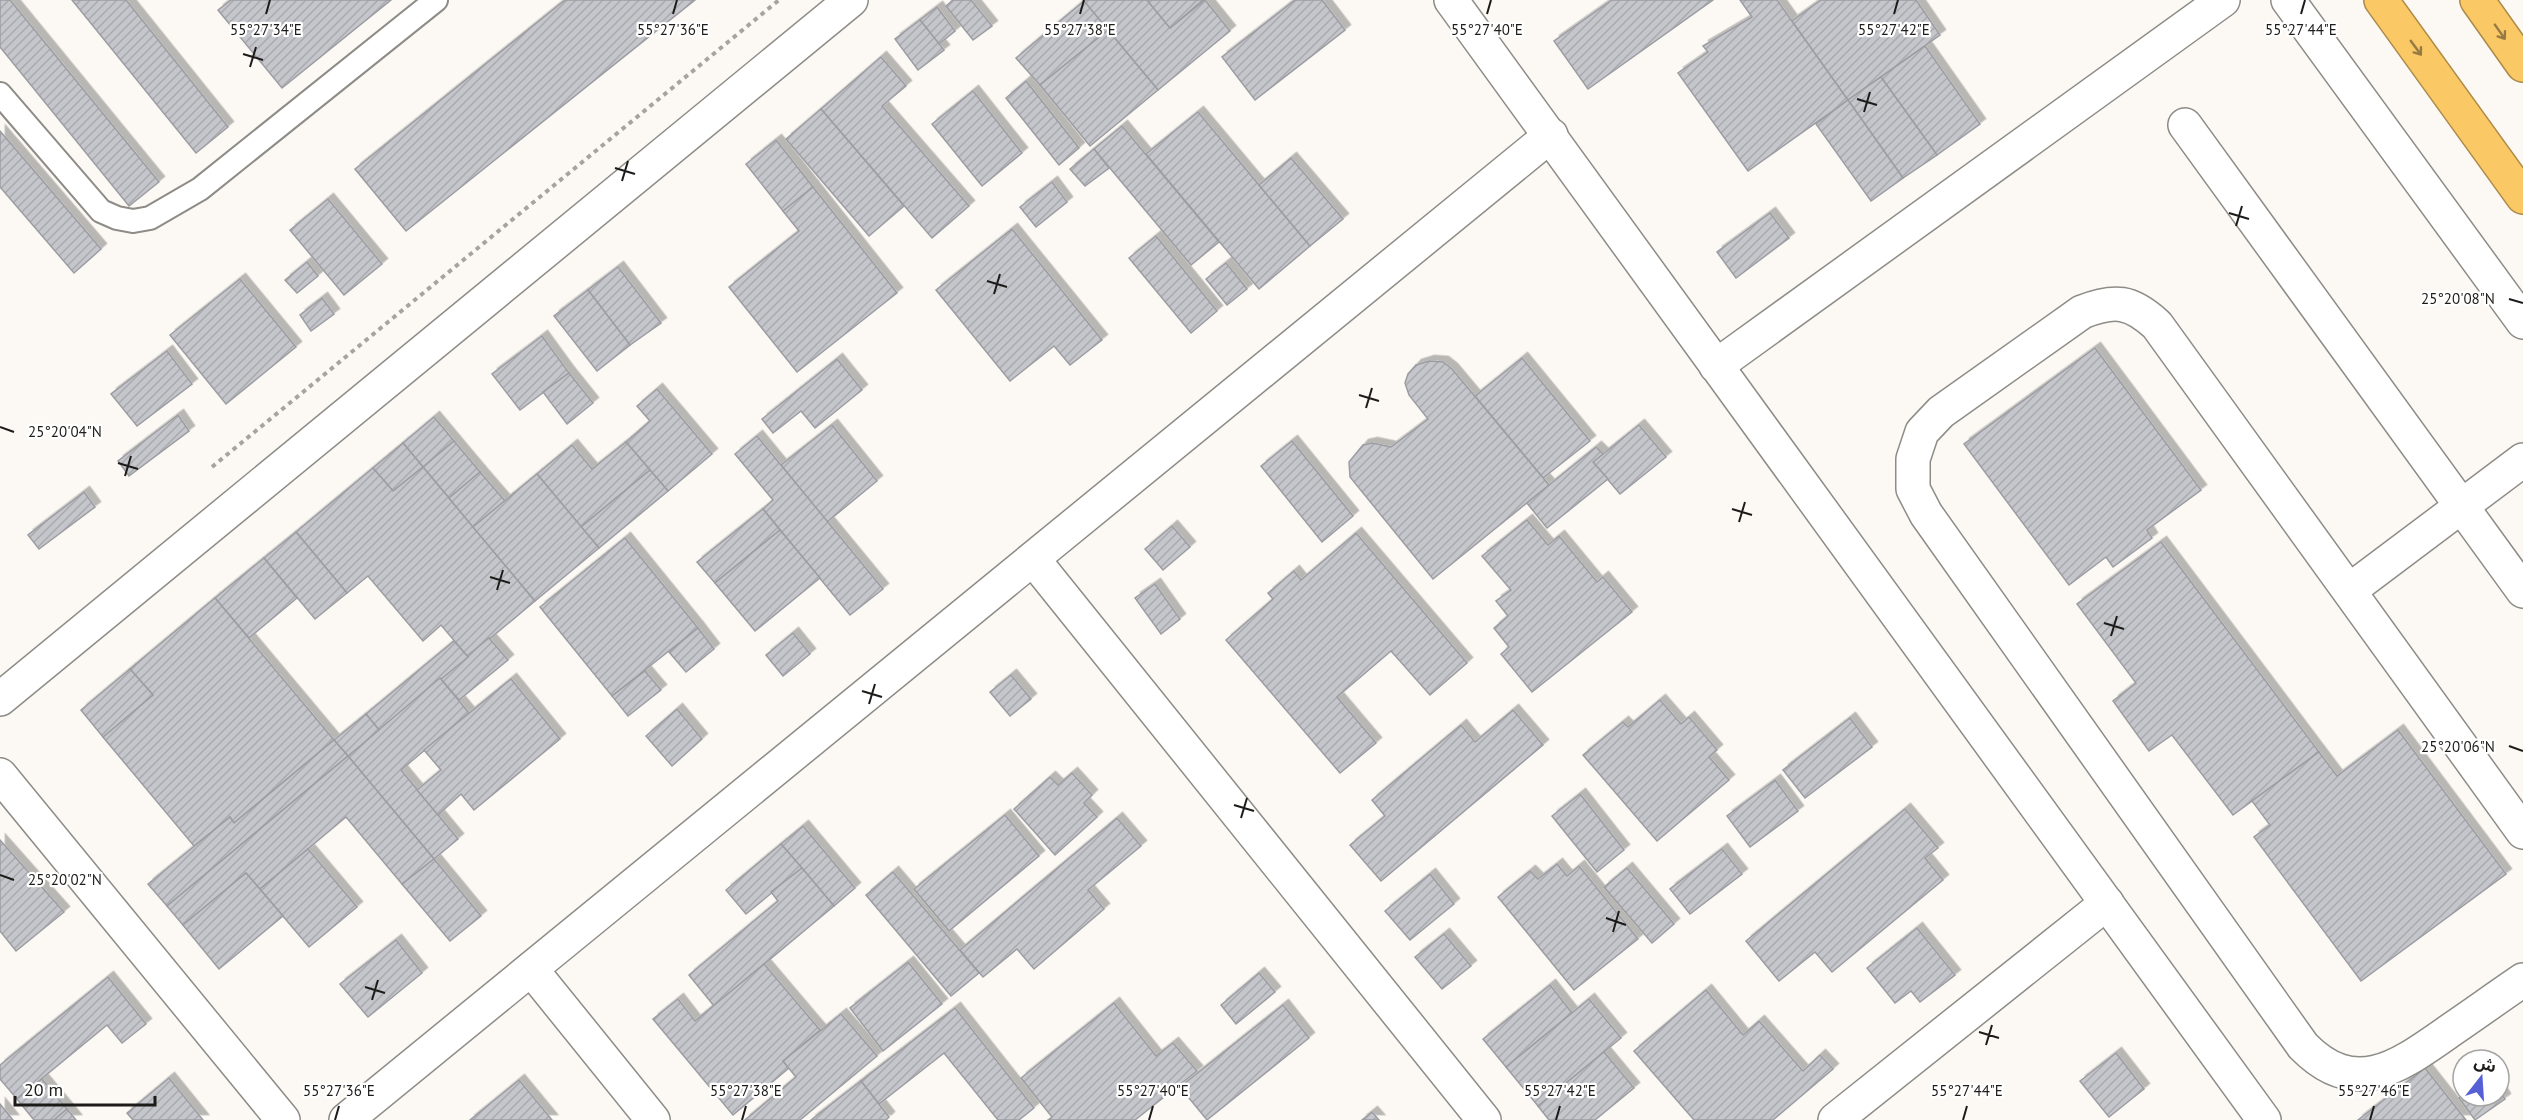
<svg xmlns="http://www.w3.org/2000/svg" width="2523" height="1120" viewBox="0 0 2523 1120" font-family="'PT Sans','Noto Sans Arabic',sans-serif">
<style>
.building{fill:url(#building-hatch);stroke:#9c9da2;stroke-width:1.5;filter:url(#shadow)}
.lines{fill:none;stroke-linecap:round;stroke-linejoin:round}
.service-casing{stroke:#8e8c87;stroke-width:26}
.minor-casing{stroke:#8e8c87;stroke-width:36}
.motorway-casing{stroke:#ac8b4a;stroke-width:36}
.path{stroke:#a6a4a0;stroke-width:4;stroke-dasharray:4.5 4.5;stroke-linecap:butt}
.service{stroke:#fff;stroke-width:22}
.minor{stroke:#fff;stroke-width:33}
.motorway{stroke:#fac865;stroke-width:33}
.oneway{stroke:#967a43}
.ticks{fill:none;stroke:#1c1b19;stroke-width:2}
.ticks-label{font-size:15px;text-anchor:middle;fill:#1c1b19;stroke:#fff;stroke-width:4.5;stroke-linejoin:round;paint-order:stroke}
</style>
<defs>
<pattern id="building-hatch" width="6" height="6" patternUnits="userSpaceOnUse" patternTransform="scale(1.5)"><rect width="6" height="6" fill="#c5c6cb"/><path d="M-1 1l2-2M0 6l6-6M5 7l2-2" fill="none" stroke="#a9aaae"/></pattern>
<filter id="shadow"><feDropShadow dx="5.5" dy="-5.5" stdDeviation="0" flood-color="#0004"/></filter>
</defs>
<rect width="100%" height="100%" fill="#fcf9f4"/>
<g class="building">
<polygon points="0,0 10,0 159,182 129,206 0,47"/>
<polygon points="72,0 126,0 228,127 196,153"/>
<polygon points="231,0 391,0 282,88 218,10"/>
<polygon points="565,0 695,0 406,231 355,169"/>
<polygon points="953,0 971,0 992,26 973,40 946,6"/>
<polygon points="1083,0 1147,0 1170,28 1205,0 1230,31 1158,90"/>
<polygon points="1147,0 1203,0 1170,28"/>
<polygon points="1295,0 1322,0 1345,30 1255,100 1222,57"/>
<polygon points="1612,0 1713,0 1588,89 1554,41"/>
<polygon points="1740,0 1777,0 1848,100 1748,171 1678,73 1708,52 1703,46 1752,17"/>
<polygon points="1821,0 1916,0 1940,35 1848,100 1792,21"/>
<polygon points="1084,1 1108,30 1040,85 1016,58"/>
<polygon points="937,7 955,31 939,44 920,20"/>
<polygon points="920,20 944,50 918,70 895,39"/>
<polygon points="1108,30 1158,90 1090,146 1040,85"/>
<polygon points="1925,46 1980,124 1937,155 1881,77"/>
<polygon points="881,57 906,86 882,106 969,206 932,238 821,109"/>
<polygon points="1881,77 1937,155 1903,178 1848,100"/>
<polygon points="1026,81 1079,148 1059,165 1006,98"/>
<polygon points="973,91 1022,153 982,186 932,124"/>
<polygon points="1848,100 1903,178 1871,201 1816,124"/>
<polygon points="821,109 904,206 869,236 786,139"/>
<polygon points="1198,112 1310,246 1259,289 1146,154"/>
<polygon points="1122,126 1219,242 1191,265 1094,149"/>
<polygon points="0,131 101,249 74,273 0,187"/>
<polygon points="776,140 813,187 783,211 746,164"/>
<polygon points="1094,149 1109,168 1085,186 1070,169"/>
<polygon points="1291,158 1343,219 1310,246 1259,185"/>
<polygon points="1052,182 1067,202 1036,227 1020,207"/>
<polygon points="813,187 897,293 797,372 729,287 799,231 783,211"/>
<polygon points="328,199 382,264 344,295 290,230"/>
<polygon points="1770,213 1789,238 1736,278 1717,252"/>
<polygon points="1012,229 1102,340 1070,365 1054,346 1010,381 936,290"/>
<polygon points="1156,236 1217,311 1191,333 1129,258"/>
<polygon points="307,262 318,276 297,293 285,280"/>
<polygon points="1226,263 1247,289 1227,305 1206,279"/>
<polygon points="618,267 661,323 630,345 588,290"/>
<polygon points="240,279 296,347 226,404 170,335"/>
<polygon points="588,290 630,345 597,371 554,316"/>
<polygon points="322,298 334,314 311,331 300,315"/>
<polygon points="542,336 569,373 520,410 492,374"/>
<polygon points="2095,348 2201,490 2147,530 2152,538 2113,567 2106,557 2069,585 1964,444"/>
<polygon points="167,351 192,384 137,426 111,394"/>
<polygon points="1522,358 1590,441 1543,478 1475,396"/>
<polygon points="837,359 862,390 815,428 801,411 773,433 762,419"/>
<polygon points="1429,361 1443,362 1452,369 1549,485 1433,579 1350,477 1349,462 1363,445 1372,443 1391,447 1428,419 1409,395 1405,383 1408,374 1416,365"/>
<polygon points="569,373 593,403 567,424 543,392"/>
<polygon points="657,389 712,454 668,491 626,442 650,421 637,406"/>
<polygon points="178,415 189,431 129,476 118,461"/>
<polygon points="434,417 454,441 423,467 403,443"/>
<polygon points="832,425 877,481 827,522 781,465"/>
<polygon points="1639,425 1666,457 1620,494 1593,462"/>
<polygon points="757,436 883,589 850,615 763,509 773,500 735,454"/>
<polygon points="454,441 480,472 449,498 423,467"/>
<polygon points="1292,441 1353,516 1322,542 1261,466"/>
<polygon points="626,442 650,470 581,527 537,474 572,445 592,469"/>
<polygon points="403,443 423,467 393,491 373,468"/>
<polygon points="1596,447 1603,454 1593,462 1608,479 1547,528 1527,503"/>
<polygon points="423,467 535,601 468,657 441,625 423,641 368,576 347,593 296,532 373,468 393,491"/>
<polygon points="650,470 668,491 599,548 581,527"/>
<polygon points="480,472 505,501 473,527 449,498"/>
<polygon points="537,474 599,548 535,601 473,527"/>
<polygon points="84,492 95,507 39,549 28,535"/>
<polygon points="763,509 780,530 715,583 697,562"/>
<polygon points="1527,520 1548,545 1559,536 1597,582 1603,577 1632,612 1532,692 1501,654 1509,647 1494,628 1508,616 1496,601 1511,590 1482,556"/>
<polygon points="1172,526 1190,547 1163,570 1145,549"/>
<polygon points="780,530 820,578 755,631 715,583"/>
<polygon points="296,532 347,593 315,619 264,558"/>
<polygon points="1356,533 1467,663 1430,695 1391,651 1337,697 1376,743 1340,773 1226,640 1273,599 1268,593 1294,571 1301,580"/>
<polygon points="625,538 698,628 612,696 540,607"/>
<polygon points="2161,542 2319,752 2233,815 2172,735 2149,751 2113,701 2136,683 2077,604"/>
<polygon points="264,558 297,598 249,638 215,598"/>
<polygon points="1155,584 1180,619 1161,634 1135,598"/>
<polygon points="215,598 334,740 234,823 230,817 194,846 103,737 153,695 130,669"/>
<polygon points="698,628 714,649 686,672 669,652"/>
<polygon points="793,633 810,654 783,676 766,655"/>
<polygon points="489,638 508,660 459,700 440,678"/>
<polygon points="454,641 468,657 379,730 366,714"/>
<polygon points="130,669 153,695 103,737 81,710"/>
<polygon points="645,671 661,690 628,716 612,696"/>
<polygon points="1011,675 1031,699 1010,716 990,692"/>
<polygon points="440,678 469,713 401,770 458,839 434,859 348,756"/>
<polygon points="511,679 560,739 474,810 461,794 438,815 417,790 441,770 424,750"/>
<polygon points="1660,700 1681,724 1689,717 1717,750 1709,757 1729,780 1657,841 1583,755 1623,722 1628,727"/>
<polygon points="677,709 702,739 672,766 646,736"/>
<polygon points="1513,710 1543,745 1381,881 1350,845 1385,816 1372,800 1461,725 1475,742"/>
<polygon points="366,714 379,730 348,756 334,740"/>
<polygon points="1850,718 1872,747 1805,798 1783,770"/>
<polygon points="2398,730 2506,874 2361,981 2254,837 2270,825 2252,801 2319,752 2337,776"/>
<polygon points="334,740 348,756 167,906 148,884 230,817 234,823"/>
<polygon points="348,756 434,859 402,884 346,817 260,889 246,873 183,925 167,906"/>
<polygon points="1072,773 1092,795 1084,803 1097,817 1055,855 1014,809 1050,777 1058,785"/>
<polygon points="1775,780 1798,811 1750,847 1727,816"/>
<polygon points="1580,794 1624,850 1597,872 1552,816"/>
<polygon points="1905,809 1938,848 1925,858 1943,880 1832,972 1815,952 1779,981 1746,941"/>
<polygon points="1005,815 1039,856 949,931 914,889"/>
<polygon points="1117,818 1141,846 1088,890 1104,909 1034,969 1017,949 983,977 960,950"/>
<polygon points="803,826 855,888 834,906 781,844"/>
<polygon points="0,840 64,912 16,951 0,931"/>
<polygon points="781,844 802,868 746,914 726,890"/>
<polygon points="308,849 357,907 309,947 260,889"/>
<polygon points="1722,849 1742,874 1690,914 1670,889"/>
<polygon points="434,859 481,916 450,941 402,884"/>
<polygon points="1557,864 1567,876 1579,866 1638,939 1574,990 1498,897 1530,871 1538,879"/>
<polygon points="802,868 834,906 714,1006 689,975 778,901 771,892"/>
<polygon points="1627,868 1674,924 1652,943 1604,887"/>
<polygon points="893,872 979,973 951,996 866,895"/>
<polygon points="246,873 283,916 219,969 183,925"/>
<polygon points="1430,874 1454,904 1410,940 1385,911"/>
<polygon points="1917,928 1955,975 1920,1002 1911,991 1895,1003 1867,968"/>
<polygon points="1444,934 1471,966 1442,989 1415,957"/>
<polygon points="396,940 422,973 368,1017 340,984"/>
<polygon points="908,962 942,1004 883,1051 850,1008"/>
<polygon points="764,964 820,1030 783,1061 789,1068 733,1115 653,1019 678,999 695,1021"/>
<polygon points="1259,973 1275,992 1236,1024 1221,1005"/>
<polygon points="108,977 146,1024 122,1043 107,1025 17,1099 0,1079 0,1065"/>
<polygon points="1550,985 1572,1013 1506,1067 1483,1039"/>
<polygon points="1706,990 1743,1035 1759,1021 1803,1071 1820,1055 1833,1069 1773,1120 1694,1120 1634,1051"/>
<polygon points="1589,999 1621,1038 1538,1106 1506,1067"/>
<polygon points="1114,1003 1156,1056 1173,1043 1197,1071 1135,1120 1048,1120 1052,1117 1021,1078"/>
<polygon points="1283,1005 1309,1038 1207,1120 1180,1087"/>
<polygon points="955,1008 1034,1108 1019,1120 998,1120 944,1053 879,1104 861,1081"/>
<polygon points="841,1014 877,1056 800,1120 745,1120 796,1077 783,1061"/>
<polygon points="1604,1052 1634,1088 1595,1120 1549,1120 1538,1106"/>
<polygon points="2116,1053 2144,1089 2109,1117 2080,1081"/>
<polygon points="2425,1068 2466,1120 2358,1120"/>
<polygon points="169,1078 203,1120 133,1120 127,1113"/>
<polygon points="42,1079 67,1109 54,1120 34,1120 17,1099"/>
<polygon points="519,1080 552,1120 470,1120"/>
<polygon points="861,1081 889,1117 886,1120 811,1120"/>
<polygon points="2499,1089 2505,1099 2475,1120 2459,1098 2463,1095 2499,1096"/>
<polygon points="0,1104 13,1120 0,1120"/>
<polygon points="67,1109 76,1120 54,1120"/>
<polygon points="1372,1112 1379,1120 1362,1120"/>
</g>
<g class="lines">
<g class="service-casing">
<polyline id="service" points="0,94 101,211 117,218 133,221 150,218 200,189 436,0"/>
</g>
<g class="minor-casing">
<g id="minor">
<polyline points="1451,0 2264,1120"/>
<polyline points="2288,0 2523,322"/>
<polyline points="2185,125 2523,591"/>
<polyline points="1716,366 2223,0"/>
<polyline points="1033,559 1484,1120"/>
<polyline points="2350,590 2523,460"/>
<polyline points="0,699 851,0"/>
<polyline points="0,775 283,1120"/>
<path d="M2523,832l-366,-507c-26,-24 -42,-26 -75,-13l-141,100 -19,20 -9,27v30l13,25 377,532c52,53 95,21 145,-14 25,-17 50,-35 75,-52"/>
<polyline points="531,969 653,1120"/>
<polyline points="346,1120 1551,135"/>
<polyline points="1835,1120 2107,903"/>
</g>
</g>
<g class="motorway-casing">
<g id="motorway">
<polyline points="2381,0 2523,197"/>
<polyline points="2477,0 2523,65"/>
</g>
</g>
<polyline class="path" points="212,467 779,0"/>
<use href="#service" class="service"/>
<use href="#minor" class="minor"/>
<use href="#motorway" class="motorway"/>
</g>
<defs><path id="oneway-shaft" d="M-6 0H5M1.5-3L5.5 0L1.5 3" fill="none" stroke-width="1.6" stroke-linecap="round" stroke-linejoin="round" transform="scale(1.5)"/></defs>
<g class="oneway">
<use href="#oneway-shaft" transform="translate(2500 32) rotate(55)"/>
<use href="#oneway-shaft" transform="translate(2416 48) rotate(54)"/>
</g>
<path class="ticks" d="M266,14l4,-14M673,14l4,-14M1080,14l4,-14M1487,14l4,-14M1894,14l4,-14M2301,14l4,-14M243,54l20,6M250,67l6,-20M1857,99l20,6M1864,112l6,-20M615,168l20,6M622,181l6,-20M2229,213l20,6M2236,226l6,-20M987,281l20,6M994,294l6,-20M2509,299l14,4M1359,395l20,6M1366,408l6,-20M0,427l14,5M118,463l20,6M125,476l6,-20M1732,509l20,6M1739,522l6,-20M490,577l20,6M497,590l6,-20M2104,623l20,6M2111,636l6,-20M862,691l20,6M869,704l6,-20M2509,746l14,5M1234,805l20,6M1241,818l6,-20M0,875l14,5M1606,918l20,7M1613,932l6,-21M365,987l20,6M372,1000l6,-20M1979,1032l20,6M1986,1045l6,-20M335,1120l4,-14M742,1120l4,-14M1149,1120l4,-14M1556,1120l4,-14M1963,1120l4,-14M2370,1120l4,-14"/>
<g class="ticks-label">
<text x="266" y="35">55°27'34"E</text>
<text x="673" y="35">55°27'36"E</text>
<text x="1080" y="35">55°27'38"E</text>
<text x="1487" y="35">55°27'40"E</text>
<text x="1894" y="35">55°27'42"E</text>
<text x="2301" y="35">55°27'44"E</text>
<text x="2458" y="304">25°20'08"N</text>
<text x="65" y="437">25°20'04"N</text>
<text x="2458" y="752">25°20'06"N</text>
<text x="65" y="885">25°20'02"N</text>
<text x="339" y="1096">55°27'36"E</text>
<text x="746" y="1096">55°27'38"E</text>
<text x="1153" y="1096">55°27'40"E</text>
<text x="1560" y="1096">55°27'42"E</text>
<text x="1967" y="1096">55°27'44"E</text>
<text x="2374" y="1096">55°27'46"E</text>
</g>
<g transform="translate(2481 1078) rotate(17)"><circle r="28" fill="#ffffff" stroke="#a4a4a3" stroke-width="1.5"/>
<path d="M0-4.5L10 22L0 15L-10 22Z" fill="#565fd6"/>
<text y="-9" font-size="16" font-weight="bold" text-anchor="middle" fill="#1c1b19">ش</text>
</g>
<path d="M15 1096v9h140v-9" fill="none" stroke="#1c1b19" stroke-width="3"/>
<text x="24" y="1096" font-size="18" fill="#1c1b19" stroke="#ffffff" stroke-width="4.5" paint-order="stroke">20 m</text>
</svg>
